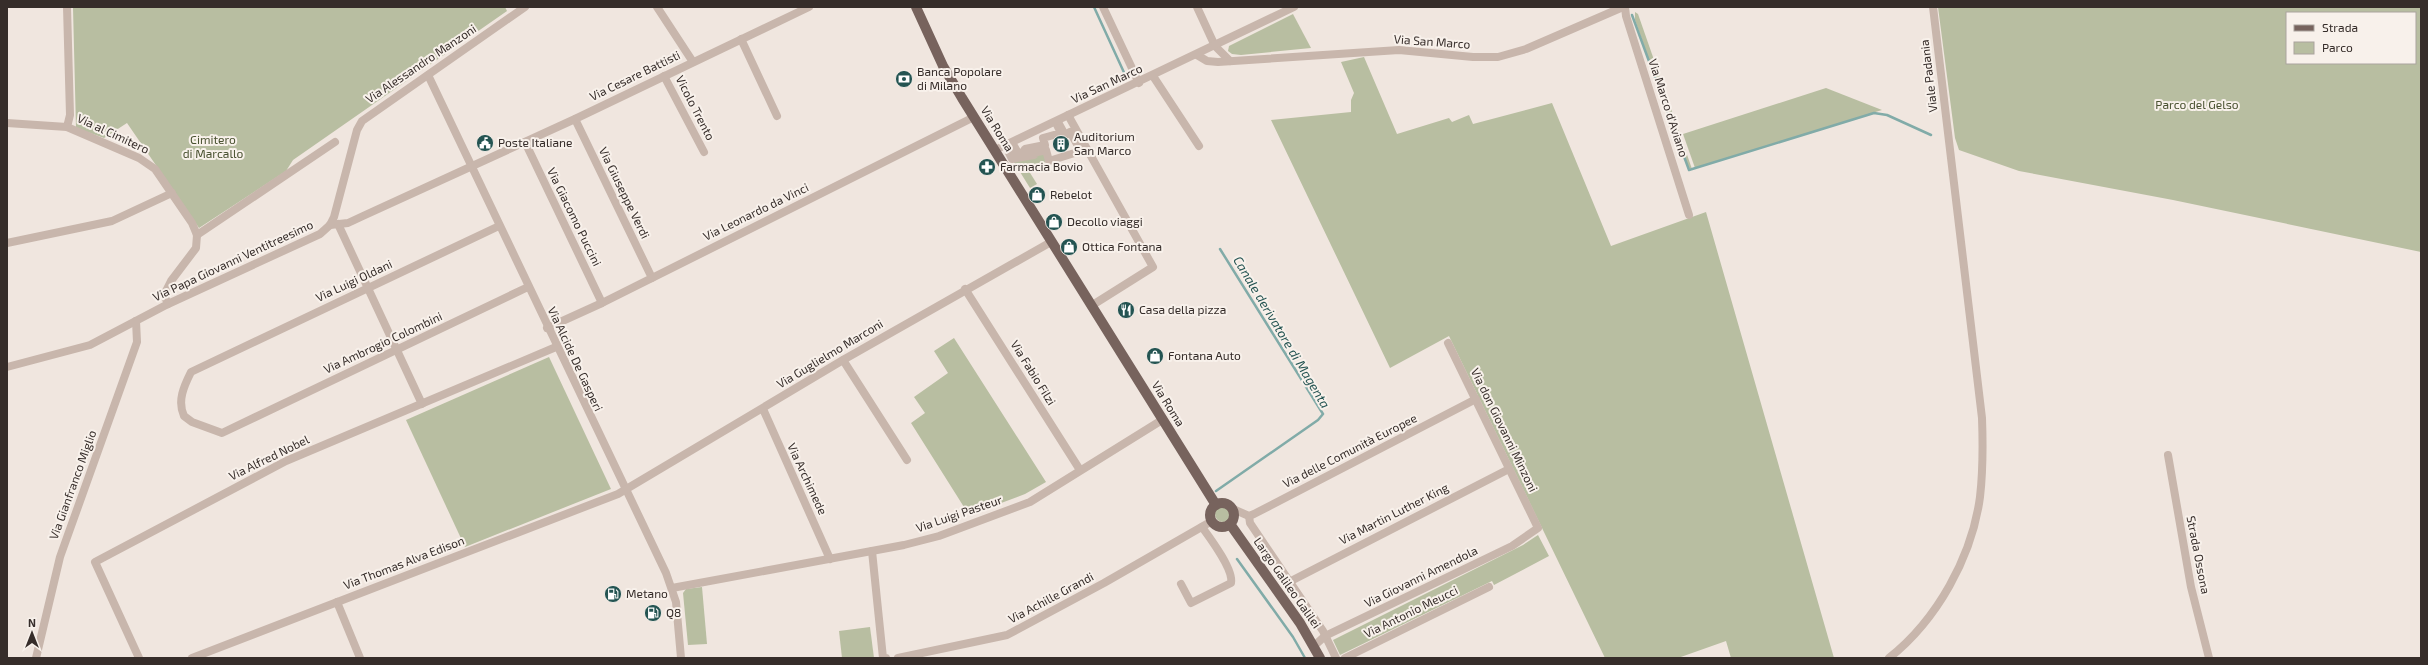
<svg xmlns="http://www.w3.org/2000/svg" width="2428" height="665" viewBox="0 0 2428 665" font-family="'Exo 2',sans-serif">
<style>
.green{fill:#b8bea1;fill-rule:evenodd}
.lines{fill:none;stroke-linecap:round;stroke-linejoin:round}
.stream{stroke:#81aba8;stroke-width:2.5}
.minor{stroke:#c8b6ac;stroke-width:8}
.major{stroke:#77635d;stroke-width:10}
.labels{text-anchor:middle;stroke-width:4;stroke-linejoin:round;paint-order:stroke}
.street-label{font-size:12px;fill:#362d2a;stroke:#f8f1eb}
.poi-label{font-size:12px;fill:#362d2a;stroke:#f8f1eb;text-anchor:start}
.park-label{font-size:12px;fill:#4a5231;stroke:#f8f1eb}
.water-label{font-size:13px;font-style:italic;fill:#245452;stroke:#f8f1eb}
</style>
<rect width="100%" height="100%" fill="#f0e6df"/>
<g class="green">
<polygon points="505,7 507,11 293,160 286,171 199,228 127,123 104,138 76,128 73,8"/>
<path d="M1938,7h483v245l-248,-52 -154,-29 -60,-21 -4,-12zM2287,13h128v50h-128z"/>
<polygon points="1635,12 1638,14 1692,169 1689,168 1684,159 1635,20"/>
<polygon points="1293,14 1311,48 1241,55 1232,54 1228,51 1229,46"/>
<polygon points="1364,57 1397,134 1449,118 1452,122 1469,115 1473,124 1552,103 1611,246 1706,212 1834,658 1731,658 1726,641 1678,658 1605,658 1449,336 1390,368 1271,120 1351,112 1351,100 1354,93 1341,62"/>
<polygon points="1826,88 1882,110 1695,168 1683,134"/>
<polygon points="1046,150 1049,161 1027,168 1037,184 1030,188 1012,159"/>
<polygon points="954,338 1046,482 1025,494 969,515 911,423 925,413 914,397 948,373 934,351"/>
<polygon points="549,357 611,489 465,547 406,420"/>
<circle cx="1223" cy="514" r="8"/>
<polygon points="1538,535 1549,556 1494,585 1492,581 1340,655 1333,640 1523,545"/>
<polygon points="702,587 707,644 688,645 683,593 686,589"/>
<polygon points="870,627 874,658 842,658 839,631"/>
</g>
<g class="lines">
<g class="stream">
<polyline points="1094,7 1127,79"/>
<polyline points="1632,15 1689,170 1874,113 1887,115 1931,135"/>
<polyline points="1216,491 1318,420 1323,414 1220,249"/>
<polyline points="1237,559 1293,637 1305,658"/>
</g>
<g class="minor">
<polyline points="67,7 70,115 67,127 139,158 155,169 192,223 197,235 196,248 171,281 164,295 168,304"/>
<polyline points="657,7 693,62"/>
<polyline points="1103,7 1139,83"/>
<polyline points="1197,7 1215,46 1230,61"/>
<polyline points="1625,7 1626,16 1689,215"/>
<polyline points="741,39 777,116"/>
<polyline points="1197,55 1207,61 1218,62 1399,50 1473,57 1498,57 1526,49 1623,7"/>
<polyline points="428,75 666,573 676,602 681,658"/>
<polyline points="664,76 704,152"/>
<polyline points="1153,76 1199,146"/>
<polyline points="1068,115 1153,267 1091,306"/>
<polyline points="575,119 652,278"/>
<polyline points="7,123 67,127"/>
<polygon points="1059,124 1065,135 1070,132 1081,151 1049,161 1046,150 1033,153 1034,155 1012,159 1009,153 1010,148 1014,146 1018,153 1026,151 1025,149 1045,145 1043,138 1061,133 1057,125"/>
<polyline points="525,142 602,303"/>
<polyline points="995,150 1294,7"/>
<polyline points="338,224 422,404"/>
<polyline points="330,225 348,223 363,216 575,119 809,7"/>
<path d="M499,226l-308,146c-7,14 -14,29 -7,44l8,6 30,11 306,-146"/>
<polyline points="197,235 335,142"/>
<polyline points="7,243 112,221 172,193"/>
<polyline points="965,289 1080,470"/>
<polyline points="547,328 602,303 974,117"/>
<polyline points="843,360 907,460"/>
<polyline points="7,367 90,345 168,304 320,234 330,225 334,217 357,130 362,121 525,7"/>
<polyline points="763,409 830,559"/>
<polyline points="2168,455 2191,587 2209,658"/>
<polyline points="1233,509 1249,516 1254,514 1476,399"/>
<polyline points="1249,516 1250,523 1323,631 1336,658"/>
<polyline points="872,551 883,658 886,658"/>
<polyline points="1289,582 1509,469"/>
<path d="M1181,584l10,19 40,-20c3,-13 -21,-45 -29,-56"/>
<polyline points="672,588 904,545 939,536 1030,502 1162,420"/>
<polyline points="337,602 360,658"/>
<polyline points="1314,646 1325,636 1512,546 1538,528 1448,343"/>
<polyline points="36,658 60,557 137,342 136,321"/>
<polyline points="139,658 95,562 286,461 556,347"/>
<polyline points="192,658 618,494 843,360 1051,242"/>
<polyline points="898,658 1007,635 1104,583 1212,521"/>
<polyline points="1345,658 1489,587"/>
<path d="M1889,658c48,-38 83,-101 91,-161 3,-26 3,-52 2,-79l-49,-411"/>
</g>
<g class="major">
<polyline points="916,7 943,66 962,98 1216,505"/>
<circle cx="1222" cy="515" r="12"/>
<polyline points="1230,524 1300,623 1320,658"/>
</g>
</g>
<defs>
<g id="bank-disc" transform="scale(0.9)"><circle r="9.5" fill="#245452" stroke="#f8f1eb"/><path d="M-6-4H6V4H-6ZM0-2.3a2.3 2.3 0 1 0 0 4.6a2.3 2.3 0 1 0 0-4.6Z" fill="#fff"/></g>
<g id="civic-disc" transform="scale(0.9)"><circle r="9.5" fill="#245452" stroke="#f8f1eb"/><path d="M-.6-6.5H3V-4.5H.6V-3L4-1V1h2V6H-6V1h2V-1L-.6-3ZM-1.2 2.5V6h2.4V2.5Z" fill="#fff"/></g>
<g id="building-disc" transform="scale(0.9)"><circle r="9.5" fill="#245452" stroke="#f8f1eb"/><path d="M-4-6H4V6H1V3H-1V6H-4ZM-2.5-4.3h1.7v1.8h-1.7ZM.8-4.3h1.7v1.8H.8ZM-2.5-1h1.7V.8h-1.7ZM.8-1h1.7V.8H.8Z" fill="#fff"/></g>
<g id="pharmacy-disc" transform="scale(0.9)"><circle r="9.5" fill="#245452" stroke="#f8f1eb"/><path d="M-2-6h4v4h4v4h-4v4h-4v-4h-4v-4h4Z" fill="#fff"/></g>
<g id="shop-disc" transform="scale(0.9)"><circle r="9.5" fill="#245452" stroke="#f8f1eb"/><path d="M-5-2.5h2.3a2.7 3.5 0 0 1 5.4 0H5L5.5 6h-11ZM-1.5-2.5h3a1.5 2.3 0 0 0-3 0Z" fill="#fff"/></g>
<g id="restaurant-disc" transform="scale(0.9)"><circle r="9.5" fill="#245452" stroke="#f8f1eb"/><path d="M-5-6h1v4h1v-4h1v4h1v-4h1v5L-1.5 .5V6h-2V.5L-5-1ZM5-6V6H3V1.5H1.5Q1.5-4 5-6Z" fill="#fff"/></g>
<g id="fuel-disc" transform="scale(0.9)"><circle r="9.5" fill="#245452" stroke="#f8f1eb"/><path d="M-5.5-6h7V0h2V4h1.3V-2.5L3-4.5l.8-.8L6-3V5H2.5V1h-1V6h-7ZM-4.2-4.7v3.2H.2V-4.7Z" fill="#fff"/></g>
</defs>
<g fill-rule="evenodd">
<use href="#bank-disc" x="904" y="79"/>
<use href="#civic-disc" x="485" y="143"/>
<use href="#building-disc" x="1061" y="144"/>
<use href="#pharmacy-disc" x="987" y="167"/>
<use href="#shop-disc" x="1037" y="195"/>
<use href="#shop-disc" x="1054" y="222"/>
<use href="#shop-disc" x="1069" y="247"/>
<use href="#restaurant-disc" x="1126" y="310"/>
<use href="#shop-disc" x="1155" y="356"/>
<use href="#fuel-disc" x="613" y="594"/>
<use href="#fuel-disc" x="653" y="613"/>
</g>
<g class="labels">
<g class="street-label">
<text transform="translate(1432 42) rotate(4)" y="4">Via San Marco</text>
<text transform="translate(421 64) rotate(-34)" y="4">Via Alessandro Manzoni</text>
<text transform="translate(635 76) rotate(-26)" y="4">Via Cesare Battisti</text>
<text transform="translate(1929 76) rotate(-97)" y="4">Viale Padania</text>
<text transform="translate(1107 84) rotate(-25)" y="4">Via San Marco</text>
<text transform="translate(695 108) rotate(63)" y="4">Vicolo Trento</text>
<text transform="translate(1668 108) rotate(72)" y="4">Via Marco d'Aviano</text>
<text transform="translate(997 129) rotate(58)" y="4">Via Roma</text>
<text transform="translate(113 134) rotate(25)" y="4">Via al Cimitero</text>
<text transform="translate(624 193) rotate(64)" y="4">Via Giuseppe Verdi</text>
<text transform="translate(756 212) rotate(-26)" y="4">Via Leonardo da Vinci</text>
<text transform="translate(574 217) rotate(64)" y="4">Via Giacomo Puccini</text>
<text transform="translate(233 261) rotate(-25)" y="4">Via Papa Giovanni Ventitreesimo</text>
<text transform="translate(354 281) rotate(-25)" y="4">Via Luigi Oldani</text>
<text transform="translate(383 343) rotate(-25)" y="4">Via Ambrogio Colombini</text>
<text transform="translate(830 354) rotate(-31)" y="4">Via Guglielmo Marconi</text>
<text transform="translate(575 359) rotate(65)" y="4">Via Alcide De Gasperi</text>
<text transform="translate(1033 373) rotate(58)" y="4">Via Fabio Filzi</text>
<text transform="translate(1168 404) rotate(58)" y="4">Via Roma</text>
<text transform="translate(1504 430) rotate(64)" y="4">Via don Giovanni Minzoni</text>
<text transform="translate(1350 451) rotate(-27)" y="4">Via delle Comunità Europee</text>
<text transform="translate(269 458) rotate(-26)" y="4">Via Alfred Nobel</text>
<text transform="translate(807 479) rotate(65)" y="4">Via Archimede</text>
<text transform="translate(73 485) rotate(-70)" y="4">Via Gianfranco Miglio</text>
<text transform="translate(959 514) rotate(-19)" y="4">Via Luigi Pasteur</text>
<text transform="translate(1394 514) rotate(-27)" y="4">Via Martin Luther King</text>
<text transform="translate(2198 555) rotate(79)" y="4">Strada Ossona</text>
<text transform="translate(404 563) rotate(-21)" y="4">Via Thomas Alva Edison</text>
<text transform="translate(1421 577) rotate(-26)" y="4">Via Giovanni Amendola</text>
<text transform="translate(1287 583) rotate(55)" y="4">Largo Galileo Galilei</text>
<text transform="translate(1051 598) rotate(-28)" y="4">Via Achille Grandi</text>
<text transform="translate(1411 612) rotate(-26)" y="4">Via Antonio Meucci</text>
</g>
<g class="poi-label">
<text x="917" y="76">Banca Popolare<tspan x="917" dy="14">di Milano</tspan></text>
<text x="1074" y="141">Auditorium<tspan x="1074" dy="14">San Marco</tspan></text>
<text x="498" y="147">Poste Italiane</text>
<text x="1000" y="171">Farmacia Bovio</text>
<text x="1050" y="199">Rebelot</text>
<text x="1067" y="226">Decollo viaggi</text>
<text x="1082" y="251">Ottica Fontana</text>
<text x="1139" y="314">Casa della pizza</text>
<text x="1168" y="360">Fontana Auto</text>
<text x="626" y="598">Metano</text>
<text x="666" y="617">Q8</text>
</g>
<g class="park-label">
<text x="2197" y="109">Parco del Gelso</text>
<text x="213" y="144">Cimitero<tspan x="213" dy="14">di Marcallo</tspan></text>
</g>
<g class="water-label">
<text transform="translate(1282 332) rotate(59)" y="5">Canale derivatore di Magenta</text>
</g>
</g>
<rect width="2428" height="665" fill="none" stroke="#362d2a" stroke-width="16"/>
<rect x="2286" y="12" width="130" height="52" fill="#f8f1eb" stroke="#aaa39e"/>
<rect x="2294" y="25" width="20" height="6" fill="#77635d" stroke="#aaa39e"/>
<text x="2322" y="32" font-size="12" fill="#362d2a">Strada</text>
<rect x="2294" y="42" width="20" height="12" fill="#b8bea1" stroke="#aaa39e"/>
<text x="2322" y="52" font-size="12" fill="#362d2a">Parco</text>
<g transform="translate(32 633)" stroke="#f8f1eb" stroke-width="3" paint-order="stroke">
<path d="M0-3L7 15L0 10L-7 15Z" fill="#362d2a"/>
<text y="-6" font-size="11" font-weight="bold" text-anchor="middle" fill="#362d2a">N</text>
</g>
</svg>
